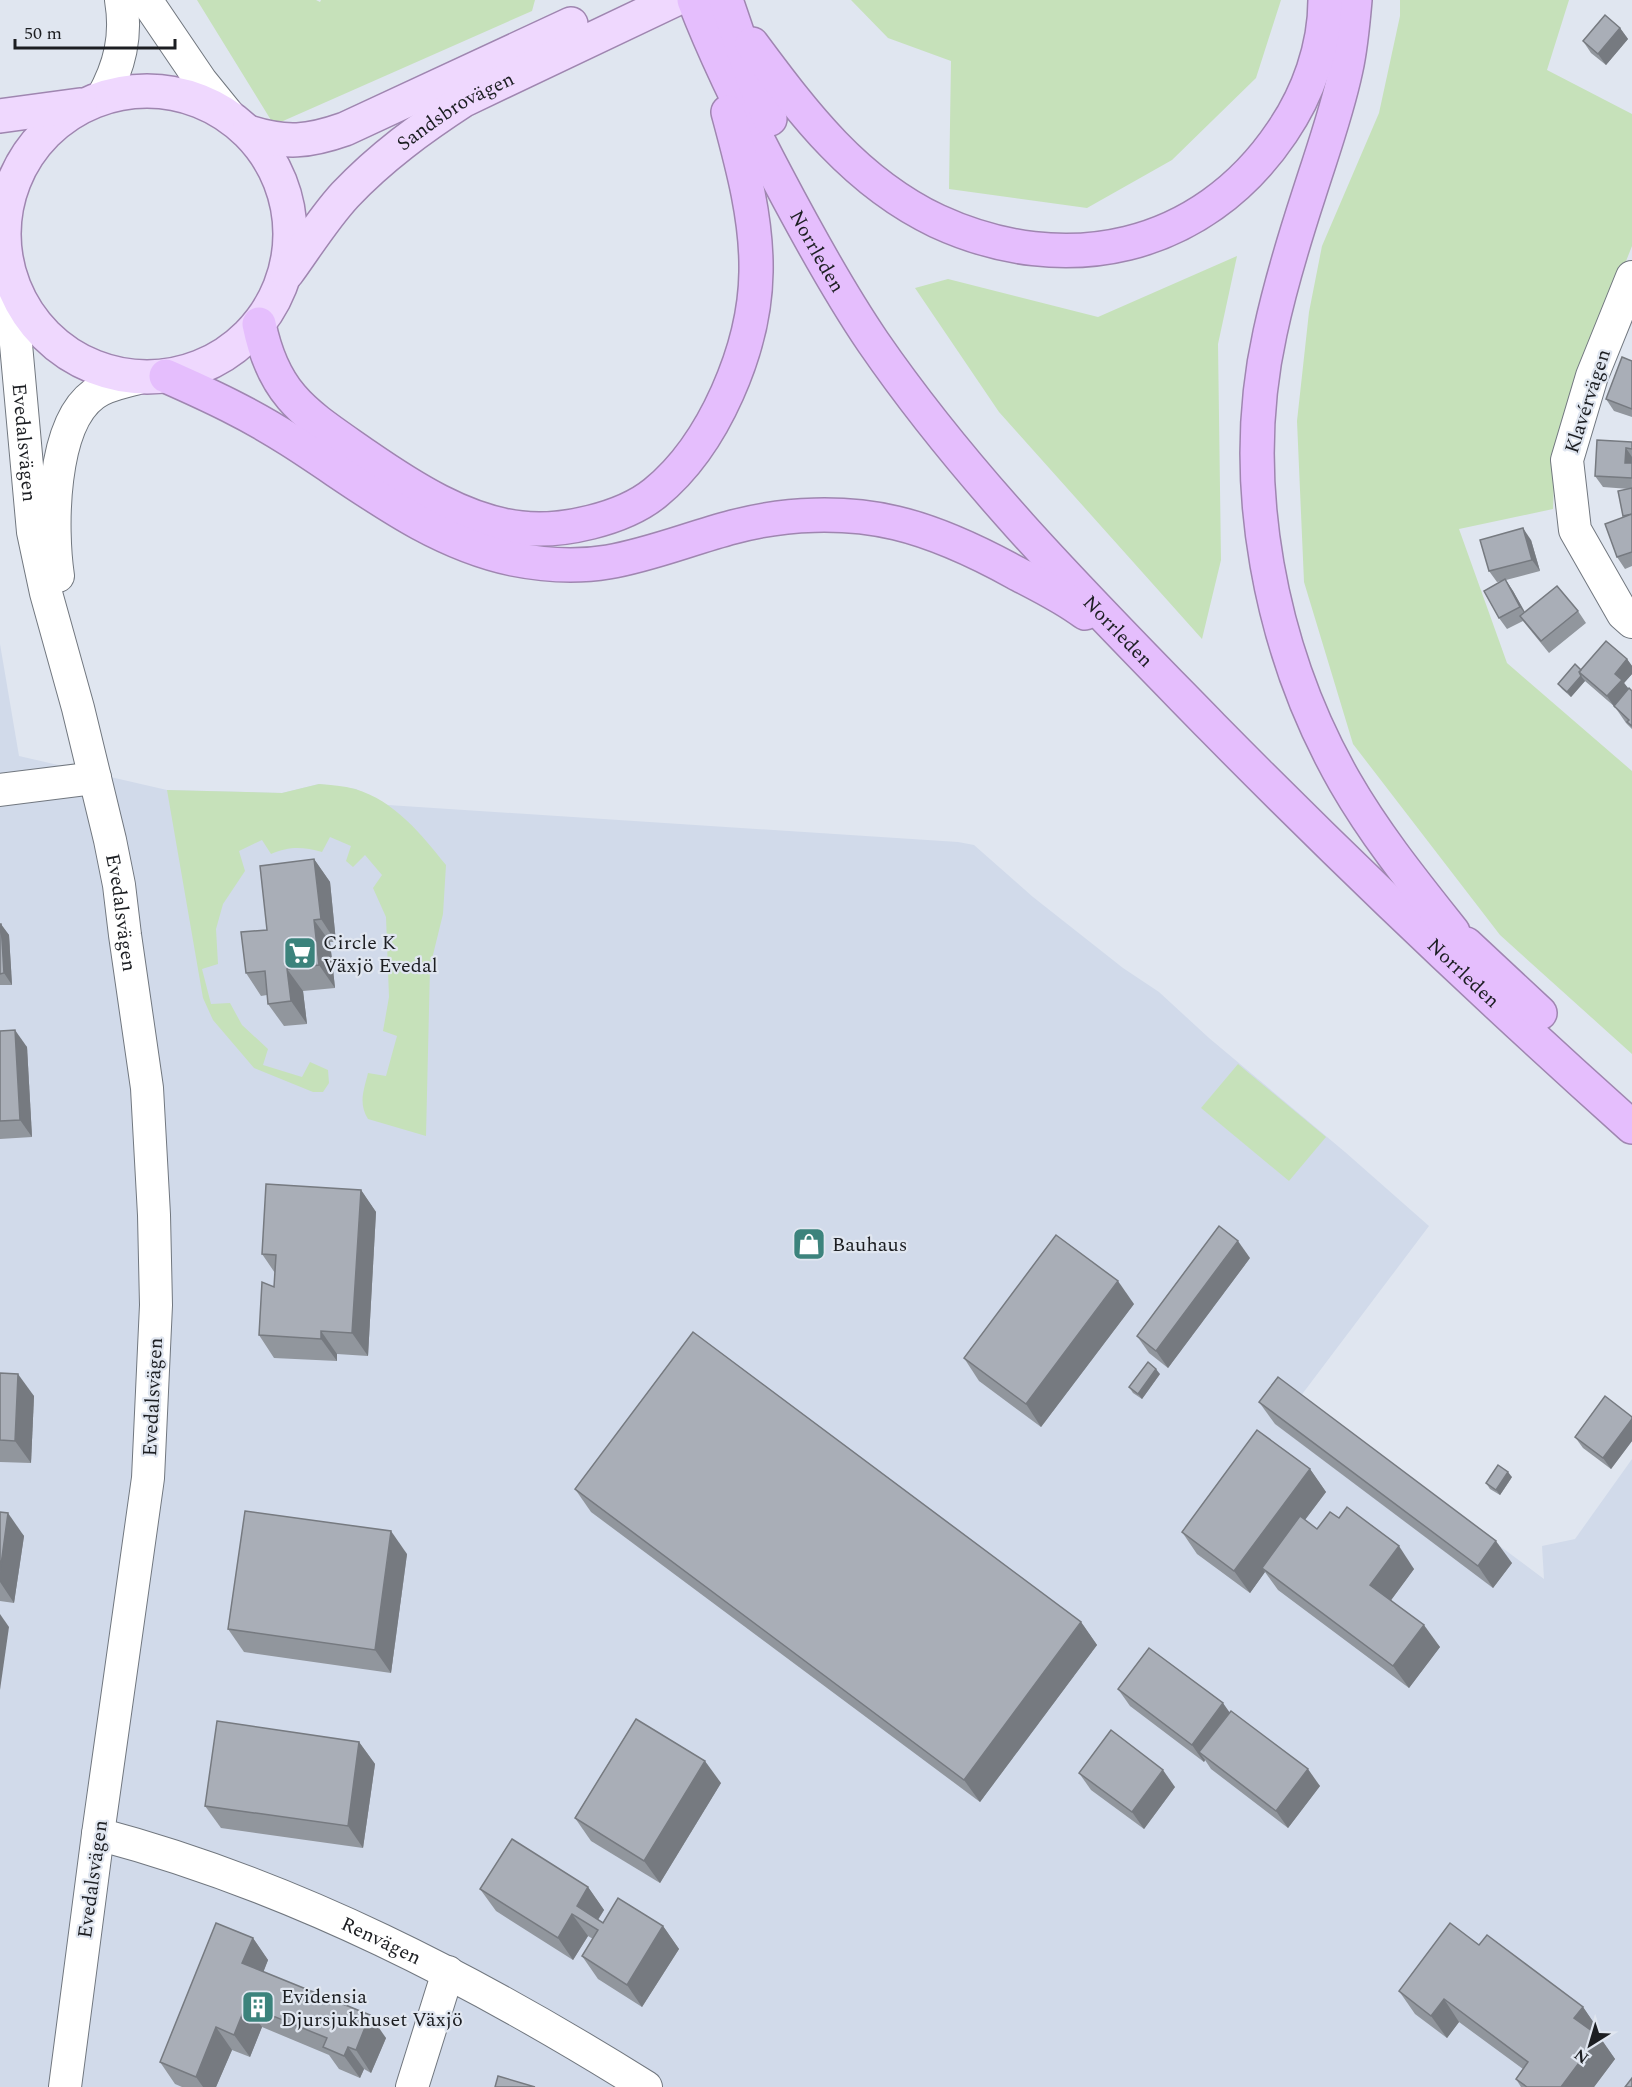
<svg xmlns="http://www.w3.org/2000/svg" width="1632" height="2087" viewBox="0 0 1632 2087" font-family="Spectral,serif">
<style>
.built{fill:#d1daea}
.green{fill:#c6e1ba}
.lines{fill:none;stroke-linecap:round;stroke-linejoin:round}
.minor-casing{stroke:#71777f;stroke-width:34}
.major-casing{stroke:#9f86b0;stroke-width:36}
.highway-casing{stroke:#9f86b0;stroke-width:36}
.minor{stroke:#fff;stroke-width:32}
.major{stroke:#efd8fe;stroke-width:33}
.highway{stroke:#e5befd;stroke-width:33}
.wall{fill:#91969d}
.shaded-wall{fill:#767a80}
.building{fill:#a9aeb7;stroke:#767a80;stroke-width:1.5}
.labels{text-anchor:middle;stroke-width:4.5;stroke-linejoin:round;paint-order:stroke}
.street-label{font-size:20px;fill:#1c1e22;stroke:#e0e6f0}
.poi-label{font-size:20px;fill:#1c1e22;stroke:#e0e6f0;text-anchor:start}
</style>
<rect width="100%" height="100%" fill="#e0e6f0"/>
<polygon class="built" points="0,644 19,756 167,790 282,793 319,784 356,789 388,805 958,842 974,845 1033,897 1123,968 1159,992 1209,1038 1345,1152 1429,1226 1300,1397 1544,1579 1542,1546 1575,1539 1632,1459 1632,2087 0,2087"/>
<g class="green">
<polygon points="197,0 316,0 320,2 321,0 535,0 532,11 274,125"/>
<polygon points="851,0 1281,0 1256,78 1172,160 1087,208 949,189 951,61 888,38"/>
<polygon points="1400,0 1569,0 1547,70 1632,114 1632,246 1604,317 1555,457 1553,509 1459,529 1507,663 1632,771 1632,1054 1500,935 1353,744 1304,582 1297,421 1309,312 1322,246 1379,113 1400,16"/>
<polygon points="1237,256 1218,344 1221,560 1202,639 999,412 915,288 948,279 1098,317"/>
<path d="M319,784c12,1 25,2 36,5 40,12 66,45 91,76l-3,49 -13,53 -4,169 -58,-17c-10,-16 -4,-29 0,-46l18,3 11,-40 -14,-5 6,-34 -3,-80 -13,-29 9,-13 -17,-20 -12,12 -7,-6 5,-15 -21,-9 -8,15c-19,-5 -32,-6 -51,2l-9,-14 -23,11 6,20 -22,33 -7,25 2,35 -16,5 9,35 19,-1 12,22 26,24 -5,16 39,12 8,-15 18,8 1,13 -6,9h-10l-59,-24 -41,-48 -10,-22 -36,-208 115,3z"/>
<polygon points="1238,1064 1326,1137 1289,1181 1201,1108"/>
</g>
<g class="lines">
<g class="minor-casing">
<g id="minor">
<polyline points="146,0 201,81 231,118"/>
<path d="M102,98c18,-32 25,-62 19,-98"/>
<polyline points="1632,277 1592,376 1567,460 1575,530 1623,614 1632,622"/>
<path id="s1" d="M10,278l23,254 13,61 32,115 32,132 9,45 6,50 22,153 7,127 2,90 -8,173 -50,356 -33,253"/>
<path d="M58,576c-7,-47 -7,-151 36,-182 13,-10 32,-12 47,-17"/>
<polyline points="0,790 95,778"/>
<path id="s2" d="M98,1834c196,52 377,146 548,253"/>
<polyline points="412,2087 448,1972"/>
</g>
</g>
<g class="major-casing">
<g id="major">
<circle cx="147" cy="234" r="143"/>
<polyline points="0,116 80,105"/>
<path d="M248,132c38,12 60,10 97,-3l226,-105"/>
<path id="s3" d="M287,273c19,-26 36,-54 58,-78 36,-38 76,-67 119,-95l210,-100"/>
</g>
</g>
<g class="highway-casing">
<g id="highway">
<path id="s4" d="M694,0c23,60 52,118 82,175 30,57 61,114 97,167 97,141 220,263 339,385 136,138 276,271 420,400"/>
<polyline points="726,0 753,79 770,119"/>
<path d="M1355,0c-2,23 -4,47 -9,69 -9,43 -24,84 -37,125 -15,46 -29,92 -39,139 -33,149 0,318 75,449 31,54 70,102 108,150"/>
<path d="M752,44c52,70 103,138 185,177 128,59 265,30 345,-89 26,-38 43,-85 43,-132"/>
<path d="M259,324c15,74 49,91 107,132 45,31 99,66 155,72 40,5 102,-9 134,-35 59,-48 100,-145 101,-221 1,-54 -14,-108 -28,-160"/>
<path d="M166,376c43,19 84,38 124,64 71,45 138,101 223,119 30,6 65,8 95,3 42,-7 83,-24 125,-35 52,-14 111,-16 163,-4 42,10 82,29 120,50 23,12 48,24 69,40"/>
<polyline points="1466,944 1540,1013"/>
</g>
</g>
<use href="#minor" class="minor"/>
<use href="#major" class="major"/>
<use href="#highway" class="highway"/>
</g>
<g class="wall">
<polygon points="1620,28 1628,39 1606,65 1591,53 1583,41"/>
<polygon points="1632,361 1632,417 1614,411 1606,399"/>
<polygon points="1632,442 1632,566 1625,569 1617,557 1624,517 1623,516 1629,489 1603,487 1595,476"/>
<polygon points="1531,540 1540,571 1506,580 1513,591 1525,612 1578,611 1586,623 1549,653 1523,621 1507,629 1499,618 1503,581 1497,582 1489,571"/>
<polygon points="1627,659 1632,666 1632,674 1624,683 1629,689 1632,691 1632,729 1626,723 1615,707 1585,681 1571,697 1562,689 1558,684 1581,670"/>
<polygon points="314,859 330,882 336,942 330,942 335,988 303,991 307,1024 284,1026 268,1004 267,995 261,996 246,973 267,930"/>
<polygon points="0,924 9,935 12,985 0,985"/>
<polygon points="0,1031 27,1047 32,1137 0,1139"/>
<polygon points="361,1190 376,1212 368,1356 337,1354 337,1361 274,1358 259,1335 274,1287 275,1273 262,1254"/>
<polygon points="1250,1258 1168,1368 1149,1353 1137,1336"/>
<polygon points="1134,1304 1041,1427 979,1381 964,1358"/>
<polygon points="0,1373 34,1396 31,1463 0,1462"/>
<polygon points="1160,1374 1142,1399 1133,1393 1129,1387"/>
<polygon points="1259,1402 1512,1563 1493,1588 1275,1424"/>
<polygon points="1632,1417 1632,1441 1611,1469 1583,1448 1575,1437"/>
<polygon points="1310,1469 1326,1492 1305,1520 1317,1529 1339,1518 1414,1569 1391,1600 1440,1647 1409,1688 1278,1590 1265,1572 1250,1593 1197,1554 1182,1532"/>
<polygon points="1512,1477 1500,1495 1490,1489 1486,1483"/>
<polygon points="575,1489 1081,1622 1097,1645 980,1802 591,1512"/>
<polygon points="0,1512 24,1536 14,1603 0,1601"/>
<polygon points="407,1554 391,1673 244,1652 228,1629"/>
<polygon points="1118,1689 1229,1713 1320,1786 1288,1828 1211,1769 1205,1760 1204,1762 1130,1706"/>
<polygon points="359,1742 375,1764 363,1848 221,1828 205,1806"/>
<polygon points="1079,1773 1175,1787 1144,1829 1091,1790"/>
<polygon points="721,1783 660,1883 591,1841 575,1818"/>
<polygon points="588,1887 604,1910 598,1920 603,1923 663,1926 679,1949 642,2007 598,1979 582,1956 593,1939 588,1936 573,1960 496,1911 480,1889"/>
<polygon points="253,1938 268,1960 263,1972 386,2038 371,2073 364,2069 360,2078 339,2069 329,2055 262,2027 250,2057 232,2050 216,2087 182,2087 175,2084 160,2062"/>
<polygon points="1479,1945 1583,2007 1598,2029 1595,2033 1599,2036 1615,2059 1594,2087 1521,2087 1516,2079 1523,2069 1459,2022 1447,2038 1415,2014 1399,1991"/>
</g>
<g class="shaded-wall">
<polygon points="1620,28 1628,39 1606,65 1598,54"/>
<polygon points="1626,448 1632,457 1632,472 1625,463"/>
<polygon points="1523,528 1531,540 1540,571 1532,560"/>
<polygon points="1505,579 1513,591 1528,618 1520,607"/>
<polygon points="1627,659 1632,666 1632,674 1624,683 1630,691 1615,708 1607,696 1615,674"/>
<polygon points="1581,676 1585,681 1571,697 1567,692"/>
<polygon points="314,859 330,882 336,942 321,919"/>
<polygon points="314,920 330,942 335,988 319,965"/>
<polygon points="1,924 9,935 12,985 4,973"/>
<polygon points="287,969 303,991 307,1024 291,1001"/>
<polygon points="15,1030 27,1047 32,1137 20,1120"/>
<polygon points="361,1190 376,1212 368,1356 352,1333"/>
<polygon points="1238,1241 1250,1258 1168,1368 1156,1351"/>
<polygon points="1118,1281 1134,1304 1041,1427 1026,1404"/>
<polygon points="321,1331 337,1354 337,1361 321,1339"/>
<polygon points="1156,1369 1160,1374 1142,1399 1138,1394"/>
<polygon points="18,1374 34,1396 31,1463 15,1441"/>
<polygon points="1632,1419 1632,1441 1611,1469 1603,1458"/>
<polygon points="1310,1469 1326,1492 1266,1571 1262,1568 1265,1572 1250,1593 1234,1571"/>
<polygon points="1508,1472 1512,1477 1500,1495 1496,1490"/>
<polygon points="8,1513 24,1536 14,1603 0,1582 0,1572"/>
<polygon points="391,1531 407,1554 391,1673 375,1650"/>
<polygon points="1496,1541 1512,1563 1493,1588 1478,1566"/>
<polygon points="1399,1546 1414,1569 1386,1607 1370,1585"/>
<polygon points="0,1614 9,1627 0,1690"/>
<polygon points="1081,1622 1097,1645 980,1802 964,1780"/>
<polygon points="1424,1625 1440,1647 1409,1688 1393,1666"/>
<polygon points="1223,1703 1235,1720 1199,1752 1205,1760 1204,1762 1192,1745"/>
<polygon points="359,1742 375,1764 363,1848 348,1826"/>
<polygon points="705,1761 721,1783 660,1883 644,1861"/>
<polygon points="1308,1769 1320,1786 1288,1828 1276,1811"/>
<polygon points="1163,1770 1175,1787 1144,1829 1132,1812"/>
<polygon points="588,1887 604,1910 593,1927 577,1906"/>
<polygon points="572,1914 588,1936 573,1960 558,1938"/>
<polygon points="663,1926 679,1949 642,2007 627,1985"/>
<polygon points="253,1938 268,1960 258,1986 242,1963"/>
<polygon points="1444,1999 1459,2022 1447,2038 1431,2016"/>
<polygon points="246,2005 262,2027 250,2057 234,2035"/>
<polygon points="1583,2007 1598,2029 1590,2040 1574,2018"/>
<polygon points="370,2015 386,2038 371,2073 356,2050"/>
<polygon points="216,2027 232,2050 216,2087 203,2087 196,2077"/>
<polygon points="1599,2036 1615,2059 1594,2087 1561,2087"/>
<polygon points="348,2047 364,2069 360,2078 344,2056"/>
</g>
<g class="building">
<polygon points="1605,15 1620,28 1598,54 1583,41"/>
<polygon points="1622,357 1632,361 1632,409 1606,399"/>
<polygon points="1597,440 1632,442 1632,449 1626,448 1625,463 1632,463 1632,478 1595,476"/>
<polygon points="1632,488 1632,514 1623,516 1618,491"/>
<polygon points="1632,514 1632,552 1617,557 1605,524"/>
<polygon points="1523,528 1532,560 1489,571 1480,540"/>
<polygon points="1505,579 1520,607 1499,618 1484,591"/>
<polygon points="1557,586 1578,611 1541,641 1520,616"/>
<polygon points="1606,641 1627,659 1615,674 1622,680 1607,696 1579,672"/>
<polygon points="1575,664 1581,670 1579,672 1581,676 1567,692 1558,684"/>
<polygon points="1629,688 1632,691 1632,726 1627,722 1629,720 1614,706"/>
<polygon points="314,859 321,919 314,920 319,965 287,969 291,1001 268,1004 265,971 246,973 241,932 267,930 260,866"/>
<polygon points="0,924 1,924 4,973 0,974"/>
<polygon points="15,1030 20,1120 0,1121 0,1031"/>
<polygon points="266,1184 361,1190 352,1333 321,1331 321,1339 259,1335 262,1282 274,1287 276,1255 262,1254"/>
<polygon points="1219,1226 1238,1241 1156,1351 1137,1336"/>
<polygon points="1056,1235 1118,1281 1026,1404 964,1358"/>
<polygon points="693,1332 1081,1622 964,1780 575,1489"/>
<polygon points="1148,1362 1156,1369 1138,1394 1129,1387"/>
<polygon points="0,1373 18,1374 15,1441 0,1440"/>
<polygon points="1278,1377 1496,1541 1478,1566 1259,1402"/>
<polygon points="1605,1396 1632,1417 1632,1419 1603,1458 1575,1437"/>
<polygon points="1257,1430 1310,1469 1234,1571 1182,1532"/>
<polygon points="1498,1465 1508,1472 1496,1490 1486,1483"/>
<polygon points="1347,1507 1399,1546 1370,1585 1424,1625 1393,1666 1262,1568 1300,1516 1317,1529 1330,1512 1339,1518"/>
<polygon points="245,1511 391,1531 375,1650 228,1629"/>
<polygon points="0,1512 8,1513 0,1572"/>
<polygon points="1149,1648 1223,1703 1192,1745 1118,1689"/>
<polygon points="1231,1711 1308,1769 1276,1811 1199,1752"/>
<polygon points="636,1719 705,1761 644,1861 575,1818"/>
<polygon points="217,1721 359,1742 348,1826 205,1806"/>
<polygon points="1111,1730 1163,1770 1132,1812 1079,1773"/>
<polygon points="512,1839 588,1887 577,1906 603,1923 618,1898 663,1926 627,1985 582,1956 598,1930 572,1914 558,1938 480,1889"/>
<polygon points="216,1923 253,1938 242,1963 370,2015 356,2050 348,2047 344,2056 323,2047 327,2038 246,2005 234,2035 216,2027 196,2077 160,2062"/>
<polygon points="1450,1923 1479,1945 1487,1935 1583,2007 1574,2018 1599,2036 1561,2087 1527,2087 1516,2079 1528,2062 1444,1999 1431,2016 1399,1991"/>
<polygon points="498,2076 535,2087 495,2087"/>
<polygon points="1632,2078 1632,2087 1625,2087"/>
</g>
<defs>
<g id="supermarket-square" transform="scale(1.725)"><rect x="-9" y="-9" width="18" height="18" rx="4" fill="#3c837c" stroke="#e0e6f0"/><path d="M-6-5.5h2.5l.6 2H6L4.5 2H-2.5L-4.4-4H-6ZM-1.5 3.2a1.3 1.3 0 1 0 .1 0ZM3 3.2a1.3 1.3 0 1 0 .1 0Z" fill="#fff"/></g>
<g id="shop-square" transform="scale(1.725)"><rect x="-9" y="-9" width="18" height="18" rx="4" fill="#3c837c" stroke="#e0e6f0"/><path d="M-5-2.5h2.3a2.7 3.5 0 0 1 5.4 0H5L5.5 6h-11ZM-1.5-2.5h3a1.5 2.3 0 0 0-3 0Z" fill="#fff"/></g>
<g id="building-square" transform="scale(1.725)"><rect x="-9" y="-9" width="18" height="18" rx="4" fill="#3c837c" stroke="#e0e6f0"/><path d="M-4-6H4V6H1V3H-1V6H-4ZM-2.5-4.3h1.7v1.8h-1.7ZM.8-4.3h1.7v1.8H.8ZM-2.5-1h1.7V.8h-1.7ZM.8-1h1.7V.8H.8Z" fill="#fff"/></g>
</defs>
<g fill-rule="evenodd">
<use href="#supermarket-square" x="300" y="953"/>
<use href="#shop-square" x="809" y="1244"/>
<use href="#building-square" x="258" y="2007"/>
</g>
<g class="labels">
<g class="street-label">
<text dy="7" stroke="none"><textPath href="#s3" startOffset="237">Sandsbrovägen</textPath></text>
<text dy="7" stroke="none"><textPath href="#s4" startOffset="280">Norrleden</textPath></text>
<text transform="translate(1587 401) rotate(-72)" y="7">Klavérvägen</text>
<text dy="7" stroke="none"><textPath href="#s1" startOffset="165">Evedalsvägen</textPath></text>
<text dy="7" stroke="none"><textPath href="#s4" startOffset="766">Norrleden</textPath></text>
<text dy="7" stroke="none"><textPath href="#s1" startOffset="646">Evedalsvägen</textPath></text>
<text dy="7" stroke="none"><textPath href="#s4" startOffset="1252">Norrleden</textPath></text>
<text transform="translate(152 1397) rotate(-87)" y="7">Evedalsvägen</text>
<text transform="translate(92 1879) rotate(-82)" y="7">Evedalsvägen</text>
<text dy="7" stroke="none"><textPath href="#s2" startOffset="303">Renvägen</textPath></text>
</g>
<g class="poi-label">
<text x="323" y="949">Circle K<tspan x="323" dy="23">Växjö Evedal</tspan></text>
<text x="832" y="1251">Bauhaus</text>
<text x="281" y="2003">Evidensia<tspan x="281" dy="23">Djursjukhuset Växjö</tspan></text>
</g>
</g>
<g transform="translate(1590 2045) rotate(217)" stroke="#e0e6f0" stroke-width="4.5" paint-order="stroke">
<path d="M0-4.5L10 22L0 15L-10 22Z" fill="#1c1e22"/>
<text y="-9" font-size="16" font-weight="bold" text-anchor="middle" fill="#1c1e22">N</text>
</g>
<path d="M15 39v9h160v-9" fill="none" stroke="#1c1e22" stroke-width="3"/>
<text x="24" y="39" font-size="18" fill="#1c1e22" stroke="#e0e6f0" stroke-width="4.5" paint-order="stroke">50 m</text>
</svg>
